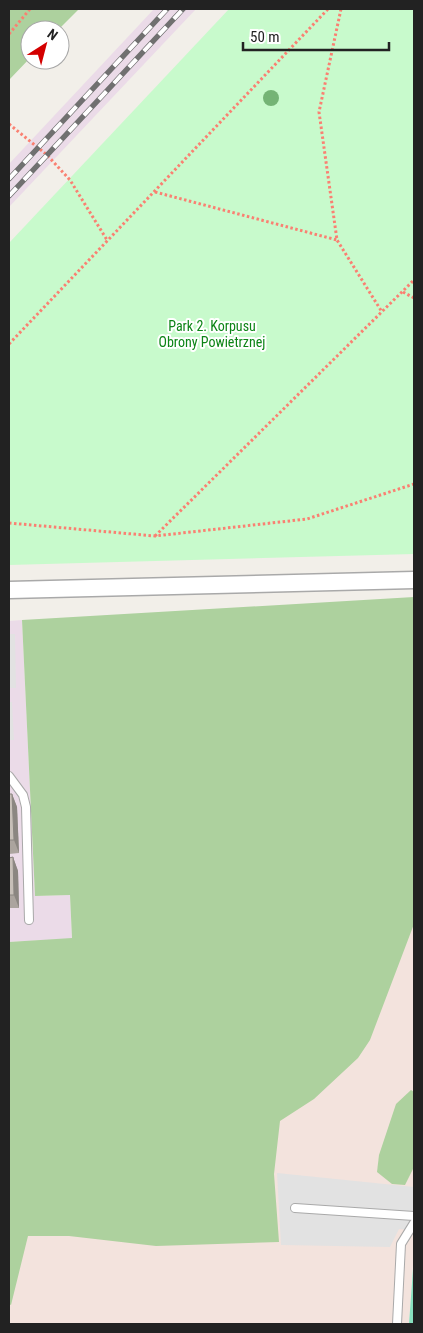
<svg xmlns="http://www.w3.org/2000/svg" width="423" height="1333" viewBox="0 0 423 1333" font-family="'Roboto Condensed',sans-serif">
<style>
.industrial{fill:#ebdbe8}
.military{fill:#f3e3dd}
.forest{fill:#add19e}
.park{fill:#c8facc}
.pitch{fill:#88e0be}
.parking{fill:#e2e2e2}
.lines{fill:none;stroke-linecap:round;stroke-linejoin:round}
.service-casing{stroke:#a9a9a9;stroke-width:10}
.minor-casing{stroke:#a9a9a9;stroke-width:19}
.path{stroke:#fa8072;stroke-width:3;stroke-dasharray:2.5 2.5;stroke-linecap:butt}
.service{stroke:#fff;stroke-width:8}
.minor{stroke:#fff;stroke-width:16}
.rail-casing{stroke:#707070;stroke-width:5.5}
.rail{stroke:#fff;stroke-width:4;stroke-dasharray:11;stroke-linecap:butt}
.tree{fill:#74b475}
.wall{fill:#aba49e}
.shaded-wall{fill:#8b8681}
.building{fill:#c7bfb8;stroke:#8b8681}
.labels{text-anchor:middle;stroke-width:4;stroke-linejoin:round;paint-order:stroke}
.park-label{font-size:14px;fill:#0c8416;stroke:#fff}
</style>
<rect width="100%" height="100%" fill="#f2efe9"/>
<g class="industrial">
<polygon points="154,9 196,9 9,207 9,164"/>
<polygon points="22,620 35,896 70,895 72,939 9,942 9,621"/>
</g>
<polygon class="military" points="414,922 414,1250 409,1324 9,1324 9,942"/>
<g class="forest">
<polygon points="9,9 79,9 58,30 30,30 30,58 9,80"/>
<polygon points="414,597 414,924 370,1040 358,1058 314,1099 280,1121 274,1174 279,1242 156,1246 69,1236 28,1236 11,1305 9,1304 9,942 72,938 70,895 35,896 22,620"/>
<polygon points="411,1090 414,1092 414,1167 405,1185 392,1184 377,1172 379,1155 396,1104"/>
</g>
<polygon class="park" points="229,9 414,9 414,554 9,565 9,243"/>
<polygon class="pitch" points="414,1250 414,1324 409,1324 414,1255"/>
<g class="parking">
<polygon points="9,634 15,634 16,688 9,688"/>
<polygon points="9,702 12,702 14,740 9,740"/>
<polygon points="277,1173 414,1187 414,1230 399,1229 390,1247 281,1245"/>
</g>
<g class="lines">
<g class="service-casing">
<g id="service">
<polyline points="9,776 23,795 26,807 29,920"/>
<polyline points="295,1208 414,1216"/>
<polyline points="397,1324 401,1244 414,1223"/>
</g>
</g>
<g class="minor-casing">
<polyline id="minor" points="9,590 414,580"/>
</g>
<g class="path">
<polyline points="341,9 319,112 337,240 382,312"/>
<polyline points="9,34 30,9"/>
<polyline points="9,124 47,155 70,180 107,240"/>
<polyline points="155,192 337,240"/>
<polyline points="403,292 414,298"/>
<polyline points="9,344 328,9"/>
<polyline points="9,523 155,536 307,519 414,484"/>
<polyline points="155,536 414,280"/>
</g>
<use href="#service" class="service"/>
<use href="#minor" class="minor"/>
<g class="rail-casing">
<g id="rail">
<polyline points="9,179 167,9"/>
<polyline points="9,196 183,9"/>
</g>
</g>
<use href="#rail" class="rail"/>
</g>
<circle class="tree" cx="271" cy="98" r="8"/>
<g class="wall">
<polygon points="9,794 12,794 17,807 19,853 9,854"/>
<polygon points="13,857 18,871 19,908 9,908 9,858"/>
</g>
<g class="shaded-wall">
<polygon points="12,794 17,807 19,853 14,840"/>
<polygon points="13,857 18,871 19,908 14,895"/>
</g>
<g class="building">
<polygon points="9,794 12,794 14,840 9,840"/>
<polygon points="13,857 14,895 9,895 9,858"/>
</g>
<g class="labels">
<g class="park-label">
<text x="212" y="331">Park 2. Korpusu<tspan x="212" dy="16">Obrony Powietrznej</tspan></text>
</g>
</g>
<rect width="423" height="1333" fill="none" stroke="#222222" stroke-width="20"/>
<g transform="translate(45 45) rotate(36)"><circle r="24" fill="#ffffff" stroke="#a7a7a7"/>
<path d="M0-4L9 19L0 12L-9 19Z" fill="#d40000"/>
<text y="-8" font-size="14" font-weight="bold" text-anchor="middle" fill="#222222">N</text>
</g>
<path d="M243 42v8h146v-8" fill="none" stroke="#222222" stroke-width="2.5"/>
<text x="250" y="42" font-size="15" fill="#222222" stroke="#ffffff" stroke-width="4" paint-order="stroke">50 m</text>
</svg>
